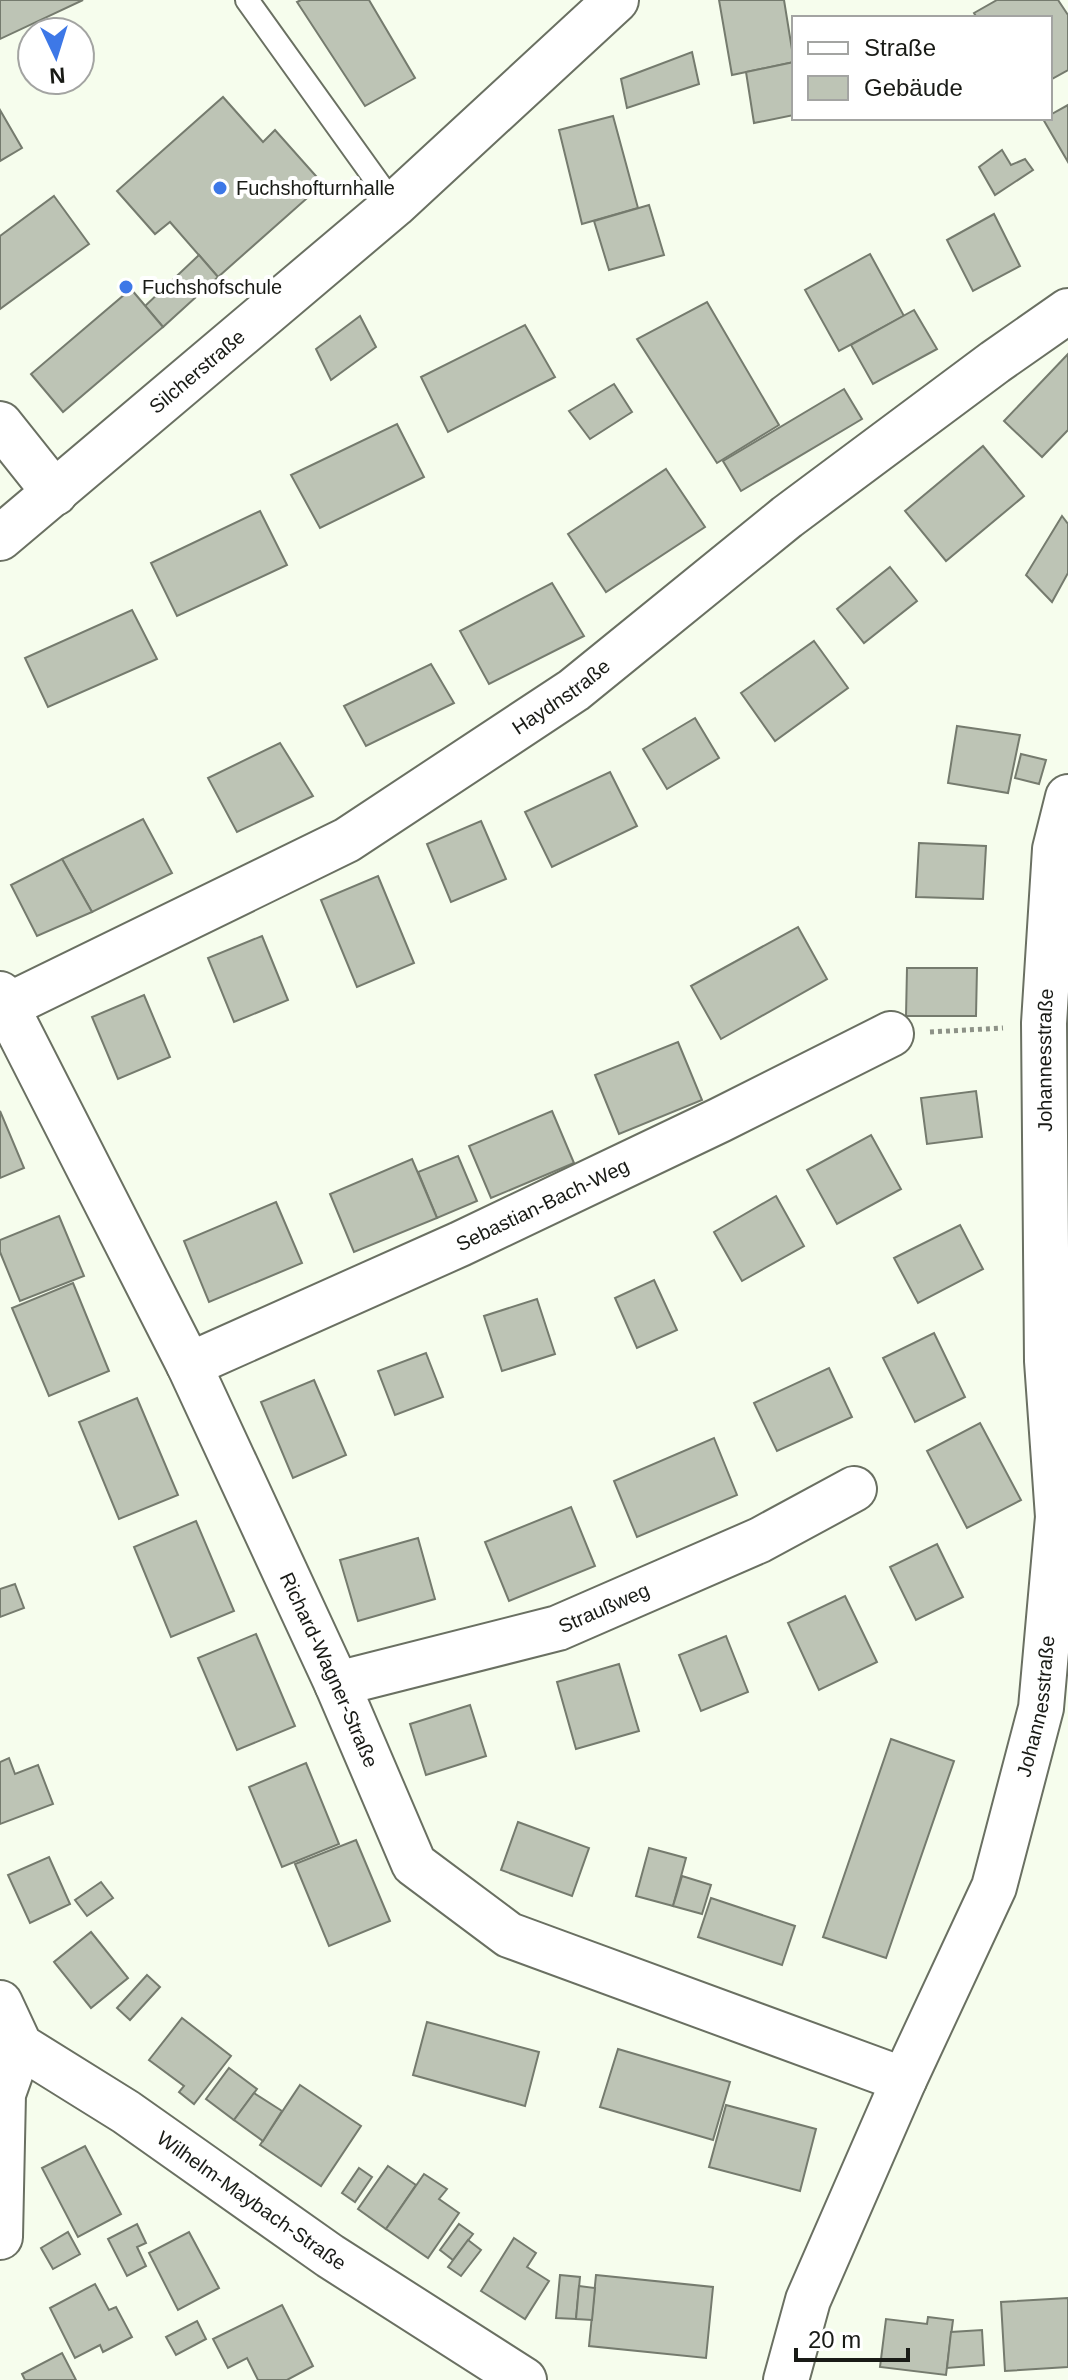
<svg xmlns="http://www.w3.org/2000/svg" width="1068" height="2380" viewBox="0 0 1068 2380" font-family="Helvetica,sans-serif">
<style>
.building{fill:#bdc4b5;stroke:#757b6e;stroke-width:2}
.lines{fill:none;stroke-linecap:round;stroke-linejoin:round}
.service-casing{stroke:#6a7062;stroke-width:26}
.minor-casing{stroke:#6a7062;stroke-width:48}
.path{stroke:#8d9287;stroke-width:5;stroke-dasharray:4 4;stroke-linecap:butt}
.service{stroke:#fff;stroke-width:22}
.minor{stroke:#fff;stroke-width:44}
.poi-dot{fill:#3d78e7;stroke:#fff;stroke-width:3}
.labels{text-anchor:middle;stroke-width:8;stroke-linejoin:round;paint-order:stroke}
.poi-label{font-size:20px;fill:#191b16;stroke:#fff;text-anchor:start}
.street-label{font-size:20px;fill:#191b16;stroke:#fff}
</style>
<rect width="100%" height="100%" fill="#f6fded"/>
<g class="building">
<polygon points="0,0 83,0 0,39"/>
<polygon points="301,0 369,0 415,78 365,106 297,2"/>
<polygon points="719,0 784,0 794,62 732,75"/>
<polygon points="997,0 1058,0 1068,15 1068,70 1050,80 1050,18 977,18 974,13"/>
<polygon points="692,52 699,84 627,108 621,79"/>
<polygon points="794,62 794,115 754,123 746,72"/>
<polygon points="223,97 263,142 275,130 323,184 218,277 170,222 155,234 117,191"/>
<polygon points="1068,105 1068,162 1043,119 1050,118 1050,115"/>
<polygon points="0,110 22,148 0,161"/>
<polygon points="613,116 638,208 582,224 559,130"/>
<polygon points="1002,150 1011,165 1025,159 1033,170 995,195 979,167"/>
<polygon points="54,196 89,244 0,309 0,236"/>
<polygon points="649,205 664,255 609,270 594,221"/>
<polygon points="994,214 1020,266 973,291 947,240"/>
<polygon points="870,254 904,316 839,351 805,290"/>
<polygon points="199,255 218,277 163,327 145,306"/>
<polygon points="131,289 163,327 63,412 31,374"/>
<polygon points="707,302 779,425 717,463 637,339"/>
<polygon points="914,310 937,349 873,384 851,345"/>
<polygon points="360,316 376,347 331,380 316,349"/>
<polygon points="525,325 555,377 448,432 421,377"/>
<polygon points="1068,354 1068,430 1042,457 1004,421"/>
<polygon points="614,384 632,412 590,439 569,411"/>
<polygon points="844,389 862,419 741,491 723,461"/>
<polygon points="397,424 424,477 320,528 291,475"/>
<polygon points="983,446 1024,496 946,561 905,511"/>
<polygon points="666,469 705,527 606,592 568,534"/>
<polygon points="260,511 287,565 177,616 151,563"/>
<polygon points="1062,516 1068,524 1068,573 1052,602 1026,575"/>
<polygon points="890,567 917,601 864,643 837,609"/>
<polygon points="552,583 584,636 489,684 460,631"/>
<polygon points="132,610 157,659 48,707 25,658"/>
<polygon points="814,641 848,688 775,741 741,693"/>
<polygon points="431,664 454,703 366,746 344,706"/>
<polygon points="695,718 719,758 667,789 643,749"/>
<polygon points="957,726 1020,735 1008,793 948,783"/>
<polygon points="280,743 313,796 237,832 208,778"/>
<polygon points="1021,754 1046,760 1039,784 1015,778"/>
<polygon points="610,772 637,826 552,867 525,812"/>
<polygon points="143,819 172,873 92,912 62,859"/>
<polygon points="481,821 506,879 451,902 427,844"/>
<polygon points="919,843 986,846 983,899 916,897"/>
<polygon points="62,859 92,912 37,936 11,885"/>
<polygon points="378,876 414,963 357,987 321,900"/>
<polygon points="798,927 827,979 721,1039 691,986"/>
<polygon points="262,936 288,1000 234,1022 208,958"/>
<polygon points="907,968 977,968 976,1016 906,1016"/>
<polygon points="144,995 170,1057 118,1079 92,1017"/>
<polygon points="678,1042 702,1100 619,1134 595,1075"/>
<polygon points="976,1091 982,1137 927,1144 921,1098"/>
<polygon points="0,1111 24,1168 0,1178"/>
<polygon points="552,1111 574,1163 491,1198 469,1146"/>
<polygon points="871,1135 901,1189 837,1224 807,1170"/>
<polygon points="458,1156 477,1201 437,1218 418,1172"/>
<polygon points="412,1159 437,1218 354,1252 330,1194"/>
<polygon points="776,1196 804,1246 742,1281 714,1232"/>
<polygon points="276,1202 302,1263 209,1302 184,1241"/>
<polygon points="59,1216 84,1276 20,1301 0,1252 0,1240"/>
<polygon points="960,1225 983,1269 918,1303 894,1258"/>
<polygon points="654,1280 677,1330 637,1348 615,1298"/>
<polygon points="73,1283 109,1371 49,1396 12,1308"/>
<polygon points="537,1299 555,1354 502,1371 484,1316"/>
<polygon points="934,1333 965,1397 915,1422 883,1358"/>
<polygon points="426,1353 443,1397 395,1415 378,1371"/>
<polygon points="829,1368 852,1417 777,1451 754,1403"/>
<polygon points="314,1380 346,1455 293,1478 261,1402"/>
<polygon points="137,1398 178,1495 119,1519 79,1422"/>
<polygon points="980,1423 1021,1500 967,1528 927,1451"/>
<polygon points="714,1438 737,1495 637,1537 614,1481"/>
<polygon points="571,1507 595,1566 509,1601 485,1542"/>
<polygon points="196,1521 234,1611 171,1637 134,1547"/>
<polygon points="418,1538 435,1599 358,1621 340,1560"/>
<polygon points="937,1544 963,1597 916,1620 890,1567"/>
<polygon points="15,1584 24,1608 0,1617 0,1589"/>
<polygon points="845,1596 877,1662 819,1690 788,1623"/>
<polygon points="256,1634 295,1726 237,1750 198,1658"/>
<polygon points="726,1636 748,1692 701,1711 679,1655"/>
<polygon points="619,1664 639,1731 576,1749 557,1682"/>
<polygon points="470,1705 486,1756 426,1775 410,1724"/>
<polygon points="891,1739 954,1761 886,1958 823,1937"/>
<polygon points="9,1758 15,1774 38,1765 53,1804 0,1824 0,1762"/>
<polygon points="306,1763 339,1844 282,1867 249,1787"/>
<polygon points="518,1822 589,1848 572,1896 501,1870"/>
<polygon points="356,1840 390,1921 329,1946 295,1864"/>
<polygon points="649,1848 686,1858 673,1906 636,1896"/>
<polygon points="49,1857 70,1904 30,1923 8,1875"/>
<polygon points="682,1876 711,1885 702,1914 673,1906"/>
<polygon points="101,1882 113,1898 87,1916 75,1900"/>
<polygon points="711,1898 795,1926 782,1965 698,1937"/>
<polygon points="91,1932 128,1978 91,2008 54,1962"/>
<polygon points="147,1975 160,1987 130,2020 117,2008"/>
<polygon points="182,2018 231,2056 194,2104 179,2092 184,2086 149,2060"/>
<polygon points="427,2022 539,2052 525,2106 413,2075"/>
<polygon points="618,2049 730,2082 713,2140 600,2107"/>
<polygon points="229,2068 257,2089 234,2120 206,2099"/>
<polygon points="300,2085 361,2126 321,2186 260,2145"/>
<polygon points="254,2093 282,2111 263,2141 234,2120"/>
<polygon points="726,2105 816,2129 800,2191 709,2167"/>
<polygon points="85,2146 121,2214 78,2237 42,2168"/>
<polygon points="388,2166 416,2185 386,2229 358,2209"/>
<polygon points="359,2168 372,2177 355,2202 342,2193"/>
<polygon points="424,2174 447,2189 439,2199 459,2213 428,2258 386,2229"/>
<polygon points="137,2224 146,2243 137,2247 146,2266 127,2276 108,2239"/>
<polygon points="459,2224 473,2234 453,2260 440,2250"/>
<polygon points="68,2232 80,2254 53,2269 41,2248"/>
<polygon points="189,2232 219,2288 178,2310 149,2253"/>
<polygon points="514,2238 536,2253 527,2267 549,2281 525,2319 481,2291"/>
<polygon points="468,2240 481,2250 461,2276 448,2267"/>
<polygon points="560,2275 580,2277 576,2319 556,2318"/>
<polygon points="596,2275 713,2287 706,2358 589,2346"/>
<polygon points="95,2284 109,2310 116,2307 132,2337 103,2352 100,2345 75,2358 50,2308"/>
<polygon points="579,2286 595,2288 592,2320 576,2319"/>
<polygon points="1068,2298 1068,2367 1005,2371 1001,2302"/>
<polygon points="282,2305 313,2366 287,2380 258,2380 247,2358 228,2368 213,2339"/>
<polygon points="928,2317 953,2320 946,2375 880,2367 886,2319 927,2324"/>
<polygon points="197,2321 206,2339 176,2355 166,2337"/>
<polygon points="982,2330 984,2365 947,2368 951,2332"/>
<polygon points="62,2353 76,2380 25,2380 22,2374"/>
</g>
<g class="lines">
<g class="service-casing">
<polyline id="service" points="247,0 394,205"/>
</g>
<g class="minor-casing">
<g id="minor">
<polyline points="0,424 55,493"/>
<path id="s1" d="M0,538l394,-333 222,-205"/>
<path id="s2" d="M0,994l189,371 148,319 77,180 95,71 395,145"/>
<path id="s3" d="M7,1006l340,-166 227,-150 213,-173 208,-155 73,-51"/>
<path id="s4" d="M189,1365l271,-121 260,-124 171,-86"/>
<path id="s5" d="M337,1684l221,-56 202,-88 94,-51"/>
<path id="s6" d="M0,2003l20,43 106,66 204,144 194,124"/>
<polyline points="0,2237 3,2094 20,2046"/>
<path id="s7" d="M786,2380l22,-80 96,-220 90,-193 47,-179 17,-191 -11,-156 -3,-338 11,-174 13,-52"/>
</g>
</g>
<polyline class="path" points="930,1032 1003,1028"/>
<use href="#service" class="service"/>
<use href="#minor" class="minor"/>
</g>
<g class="poi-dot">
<circle cx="220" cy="188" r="8"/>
<circle cx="126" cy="287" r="8"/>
</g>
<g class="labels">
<g class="poi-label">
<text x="236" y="195">Fuchshofturnhalle</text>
<text x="142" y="294">Fuchshofschule</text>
</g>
<g class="street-label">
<text dy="7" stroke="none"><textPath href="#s1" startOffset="258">Silcherstraße</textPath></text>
<text dy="7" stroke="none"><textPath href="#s3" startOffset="636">Haydnstraße</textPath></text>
<text dy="7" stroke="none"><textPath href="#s7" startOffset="1370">Johannesstraße</textPath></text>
<text dy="7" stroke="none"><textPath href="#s4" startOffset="388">Sebastian-Bach-Weg</textPath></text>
<text dy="7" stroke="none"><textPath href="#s5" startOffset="278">Straußweg</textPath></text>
<text dy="7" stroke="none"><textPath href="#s2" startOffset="752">Richard-Wagner-Straße</textPath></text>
<text dy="7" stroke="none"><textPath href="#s7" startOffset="722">Johannesstraße</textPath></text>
<text dy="7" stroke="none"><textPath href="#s6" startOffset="326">Wilhelm-Maybach-Straße</textPath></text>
</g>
</g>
<rect x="792" y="16" width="260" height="104" fill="#ffffff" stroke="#a3a4a2" stroke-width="2"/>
<rect x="808" y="42" width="40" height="12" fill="#ffffff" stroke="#a3a4a2" stroke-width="2"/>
<text x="864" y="56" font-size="24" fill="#191b16">Straße</text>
<rect x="808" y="76" width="40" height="24" fill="#bdc4b5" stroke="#a3a4a2" stroke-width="2"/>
<text x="864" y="96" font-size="24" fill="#191b16">Gebäude</text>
<g transform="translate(56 56) rotate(176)"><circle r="38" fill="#ffffff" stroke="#a3a4a2" stroke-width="2"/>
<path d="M0-6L14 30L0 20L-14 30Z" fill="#3d78e7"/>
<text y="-12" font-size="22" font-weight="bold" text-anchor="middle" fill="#191b16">N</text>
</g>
<path d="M796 2348v12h112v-12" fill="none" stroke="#191b16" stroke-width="4"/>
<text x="808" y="2348" font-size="24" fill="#191b16" stroke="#ffffff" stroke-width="6" paint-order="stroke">20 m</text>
</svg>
